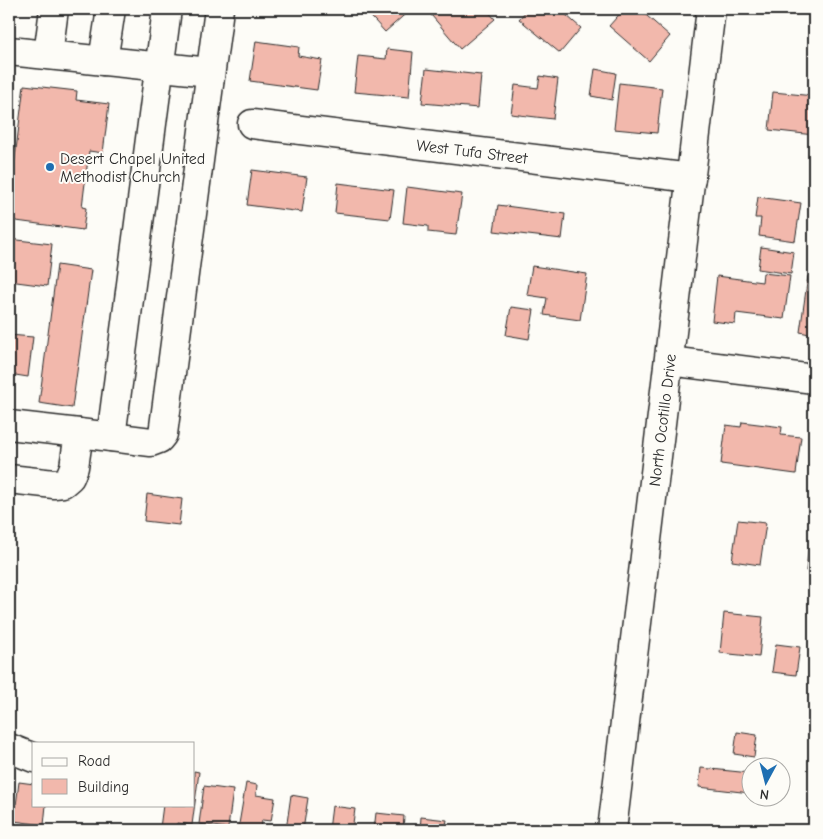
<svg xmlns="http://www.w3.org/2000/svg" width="823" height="839" viewBox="0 0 823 839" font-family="'Comic Neue',sans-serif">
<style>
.building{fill:#f2b8ac;stroke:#2b2b2b}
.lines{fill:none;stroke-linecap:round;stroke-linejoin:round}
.minor-casing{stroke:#2b2b2b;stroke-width:31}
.minor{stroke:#fdfcf7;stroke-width:28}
.poi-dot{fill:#1f6fb2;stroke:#fdfcf7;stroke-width:2}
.labels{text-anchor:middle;stroke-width:4;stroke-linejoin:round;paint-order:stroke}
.street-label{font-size:16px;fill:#2b2b2b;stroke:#fdfcf7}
.poi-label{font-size:16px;fill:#2b2b2b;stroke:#fdfcf7;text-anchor:start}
</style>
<rect width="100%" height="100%" fill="#fdfcf7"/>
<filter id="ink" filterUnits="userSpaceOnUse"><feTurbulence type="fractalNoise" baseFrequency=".02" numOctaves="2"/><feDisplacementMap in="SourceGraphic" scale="10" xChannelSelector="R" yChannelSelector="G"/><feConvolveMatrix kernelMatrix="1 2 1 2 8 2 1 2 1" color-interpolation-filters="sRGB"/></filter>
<g filter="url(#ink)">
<g class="building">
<polygon points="364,9 411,9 385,32"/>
<polygon points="426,9 486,9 495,19 460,49"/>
<polygon points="528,9 559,9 581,28 560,53 519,19"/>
<polygon points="624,9 639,9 670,36 649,61 609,26"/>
<polygon points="256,41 299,47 298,56 322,60 317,90 250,81"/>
<polygon points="387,49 413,52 409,97 354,92 358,56 386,59"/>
<polygon points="426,69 481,75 478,108 422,103"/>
<polygon points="595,69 616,73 612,100 591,96"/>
<polygon points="540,76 558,79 553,119 511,114 515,85 538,88"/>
<polygon points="619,83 662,88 657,133 614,129"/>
<polygon points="24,85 77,91 76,100 109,104 103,153 89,151 82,207 86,208 83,230 9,220 9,197 13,198 14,182 12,182"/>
<polygon points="773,92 814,96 814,135 769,130"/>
<polygon points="252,170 307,177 302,212 247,205"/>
<polygon points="338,183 394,190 390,219 335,213"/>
<polygon points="407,187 462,194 456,235 428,232 428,226 403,223"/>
<polygon points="758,197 801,203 795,241 759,236 761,218 755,218"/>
<polygon points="498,205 565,214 562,239 494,231"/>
<polygon points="9,239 52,244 47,286 9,281"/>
<polygon points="761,247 794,252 791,274 758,269"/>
<polygon points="57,265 91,270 72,408 39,403"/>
<polygon points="532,266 587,274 580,320 544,315 547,298 527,295"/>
<polygon points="763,273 790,276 784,319 736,313 735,324 712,321 717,276 762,282"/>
<polygon points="808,276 814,277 814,335 800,332"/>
<polygon points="511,307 534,310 529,339 506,335"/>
<polygon points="9,335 33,337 28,377 9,374"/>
<polygon points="742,422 782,427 781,435 801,437 796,474 721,464 726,425 741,427"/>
<polygon points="147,494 182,499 179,525 144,521"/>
<polygon points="738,520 766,523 760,565 732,561"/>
<polygon points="809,543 814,544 814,572 806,571"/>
<polygon points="724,613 763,617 759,657 720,653"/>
<polygon points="776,644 800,647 796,675 772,672"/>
<polygon points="737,732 757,735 754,757 734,754"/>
<polygon points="701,768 750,773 750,793 699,787"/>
<polygon points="194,771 199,772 192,825 177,823 176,830 160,828 163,805 194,805"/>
<polygon points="19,782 34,784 34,805 46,805 44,825 14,821"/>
<polygon points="246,783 257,785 256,795 275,798 271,821 262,820 261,830 238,830"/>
<polygon points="204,786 233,790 228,828 199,824"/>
<polygon points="291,795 308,798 303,830 286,830"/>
<polygon points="332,806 355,809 352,830 329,830"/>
<polygon points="376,813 404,816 403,830 374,830"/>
<polygon points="421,817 447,820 445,830 420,830"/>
<polygon points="503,827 536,830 503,830"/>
</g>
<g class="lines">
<g class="minor-casing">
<g id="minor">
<polyline points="9,51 210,72"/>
<polyline points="48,55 54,9"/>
<polyline points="103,61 111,9"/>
<polyline points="252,124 691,178"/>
<polyline points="669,361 814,379"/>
<polyline points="9,425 79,433 74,467 70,477 63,483 54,484 9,479"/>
<polyline points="79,433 151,442 159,439 163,434 219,9"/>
<polyline points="111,437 167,9"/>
<polyline points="9,748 34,758"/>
<polyline points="612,830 711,9"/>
</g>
</g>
<use href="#minor" class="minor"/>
</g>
</g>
<circle class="poi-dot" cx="50" cy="167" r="5"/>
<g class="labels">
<g class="street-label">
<text transform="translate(472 151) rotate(7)" y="6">West Tufa Street</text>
<text transform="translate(662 420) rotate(-83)" y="6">North Ocotillo Drive</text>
</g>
<g class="poi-label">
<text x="60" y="164">Desert Chapel United<tspan x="60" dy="18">Methodist Church</tspan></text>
</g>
</g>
<rect width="823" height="839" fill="none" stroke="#fdfcf7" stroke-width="30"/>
<rect x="15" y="15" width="793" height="809" fill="none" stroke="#2b2b2b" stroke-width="2" filter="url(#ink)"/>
<rect x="32" y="742" width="162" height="65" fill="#fdfcf7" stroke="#a9a8a5"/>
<rect x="42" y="758" width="25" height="8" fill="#fdfcf7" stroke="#a9a8a5"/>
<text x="78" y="766" font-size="15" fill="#2b2b2b">Road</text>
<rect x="42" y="779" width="25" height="15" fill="#f2b8ac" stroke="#a9a8a5"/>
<text x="78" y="792" font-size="15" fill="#2b2b2b">Building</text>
<g transform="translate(766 782) rotate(187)"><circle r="24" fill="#fdfcf7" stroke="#a9a8a5"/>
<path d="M0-4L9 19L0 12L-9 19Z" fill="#1f6fb2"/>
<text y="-8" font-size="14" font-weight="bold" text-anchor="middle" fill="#2b2b2b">N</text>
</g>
</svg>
